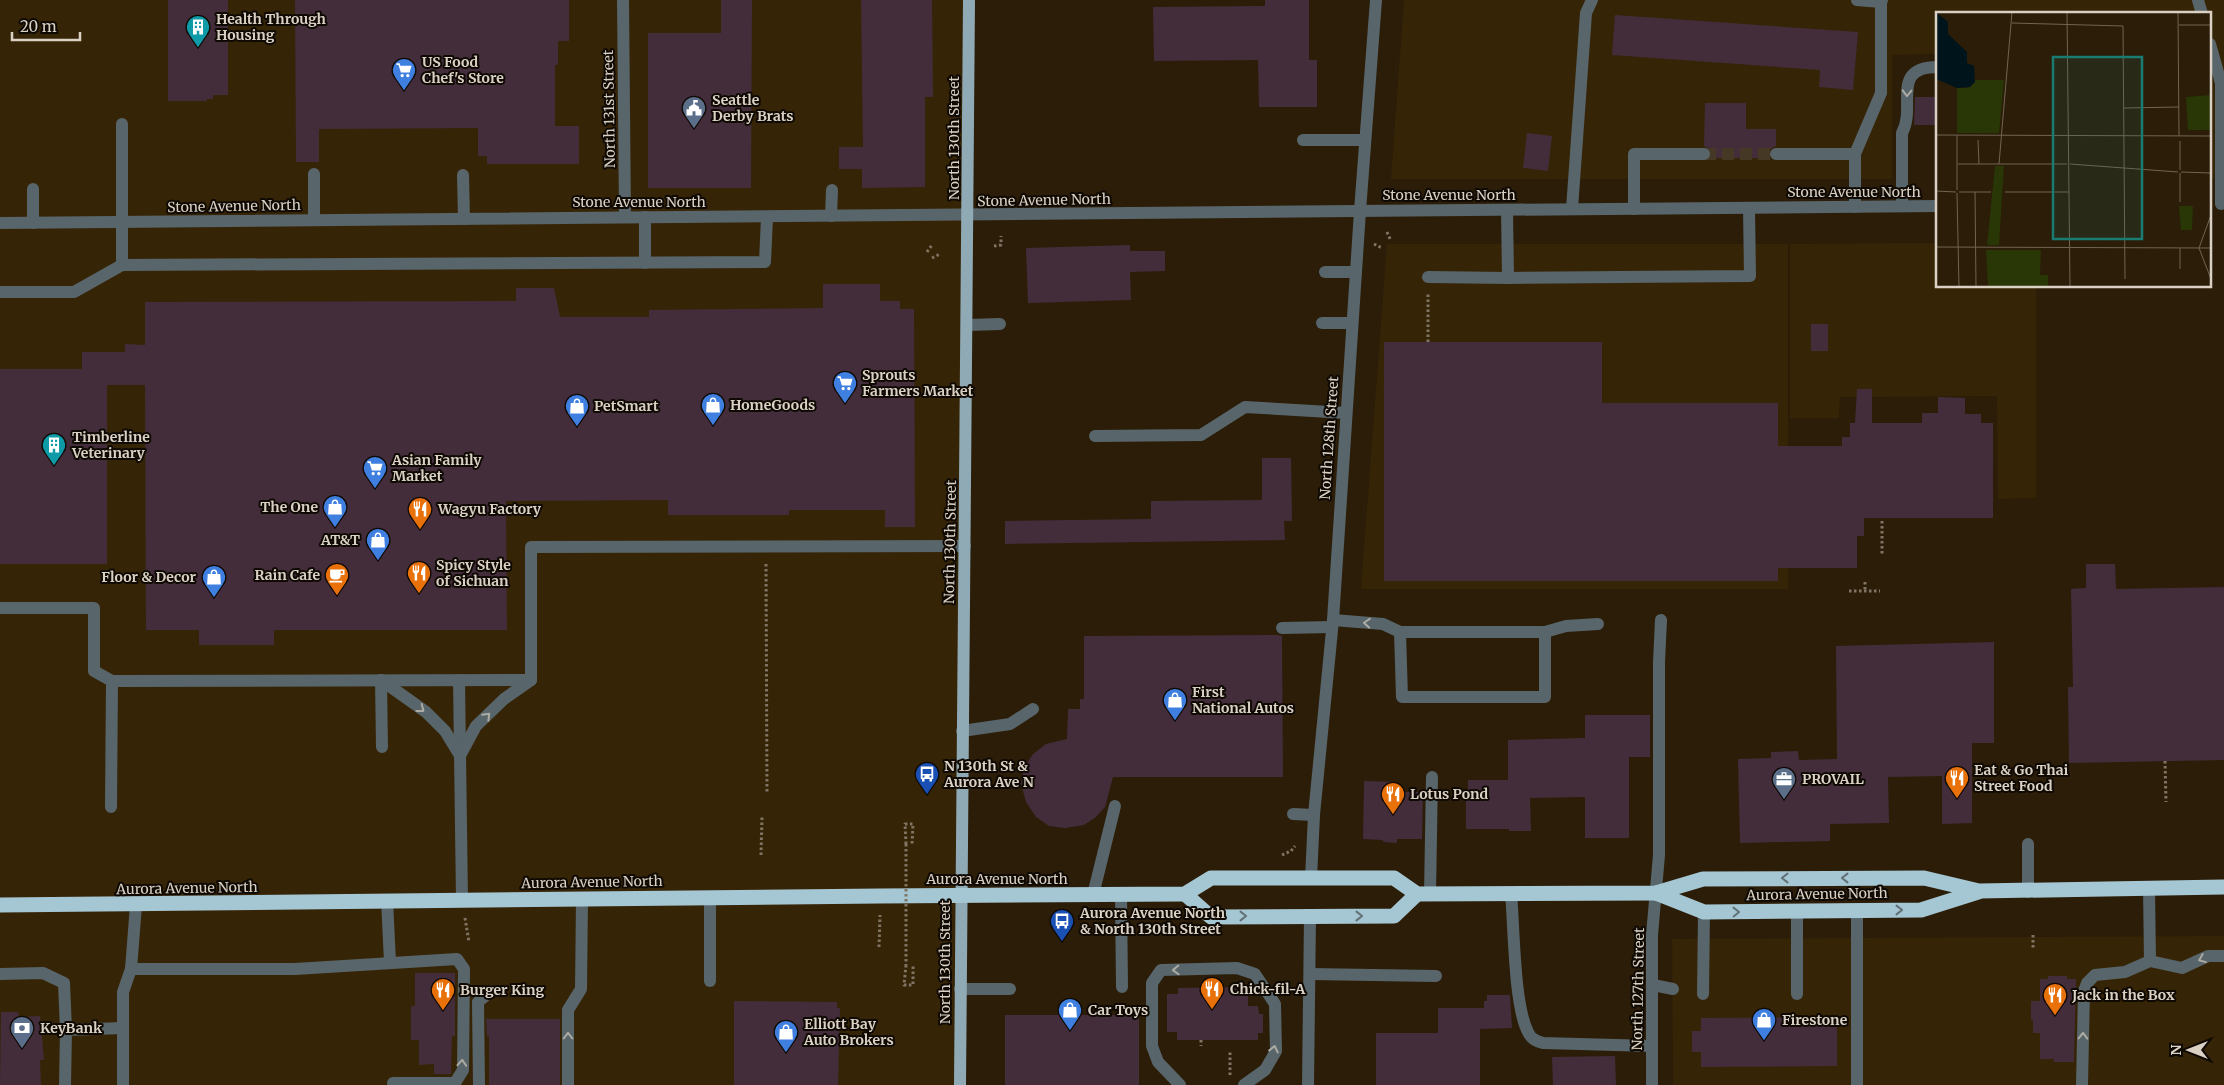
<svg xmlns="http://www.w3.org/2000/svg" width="2224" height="1085" viewBox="0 0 2224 1085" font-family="Merriweather,serif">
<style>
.built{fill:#362407}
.building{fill:#432d3b}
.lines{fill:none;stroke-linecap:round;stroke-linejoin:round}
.minor-tunnel{stroke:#453824;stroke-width:12;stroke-dasharray:12 6;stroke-linecap:butt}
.path{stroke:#807564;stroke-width:3;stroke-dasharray:2.5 2.5;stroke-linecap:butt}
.minor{stroke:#58656a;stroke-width:12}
.major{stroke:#8faab5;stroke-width:12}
.highway{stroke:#a5c6d3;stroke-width:15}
.path-bridge{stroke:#807564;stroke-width:3;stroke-dasharray:2.5 2.5;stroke-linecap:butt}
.oneway{stroke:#acaba4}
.oneway2{stroke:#627175}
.labels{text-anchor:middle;stroke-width:4;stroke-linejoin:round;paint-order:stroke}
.poi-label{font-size:14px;font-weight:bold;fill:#dad1c4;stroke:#0f0903;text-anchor:start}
.street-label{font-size:14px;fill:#dad1c4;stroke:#0f0903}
.inset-road{fill:none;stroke:#716553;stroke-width:1}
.view{fill:#197b72;fill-opacity:0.15;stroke:#197b72;stroke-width:2.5}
.inset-edge{fill:none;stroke:#dad1c4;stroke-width:2.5}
</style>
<rect width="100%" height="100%" fill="#2b1d08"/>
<g class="built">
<polygon points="0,0 969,0 960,1085 0,1085"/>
<polygon points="1404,0 2224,0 2224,179 2210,179 2210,14 1938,14 1938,54 1892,55 1892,179 1391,179"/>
<polygon points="1938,243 1938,286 2036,286 2036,498 1998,499 1997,396 1840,397 1839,418 1790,418 1790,244"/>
<polygon points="1387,244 1788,244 1788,589 1361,589"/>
<polygon points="2224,936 2224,1085 1673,1085 1672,939"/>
</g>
<g class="building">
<polygon points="168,0 228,0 228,95 213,95 213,99 207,99 207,101 168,101"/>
<polygon points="295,0 569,0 569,41 558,41 558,65 555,65 555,126 579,126 579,164 487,164 487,156 478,156 478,128 319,129 319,162 296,162"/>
<polygon points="721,0 752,0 751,188 648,188 648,33 721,33"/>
<polygon points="861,0 932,0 933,97 925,97 925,187 862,188 862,169 839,169 839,147 863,147"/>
<polygon points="1265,0 1309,0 1309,60 1317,60 1317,107 1259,107 1258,60 1154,61 1153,7 1265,6"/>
<polygon points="1615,15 1858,32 1853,90 1819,87 1820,70 1612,55"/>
<polygon points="1915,97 1938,97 1938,125 1914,125"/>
<polygon points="1705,103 1746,103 1746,129 1776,129 1776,146 1769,150 1769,158 1711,158 1711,150 1704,146"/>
<polygon points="1527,133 1552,136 1548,171 1523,168"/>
<polygon points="1130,245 1130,251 1165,251 1165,271 1130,272 1131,300 1028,303 1026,248"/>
<polygon points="823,284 880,284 880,301 900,301 900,309 914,309 915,527 885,527 885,510 789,510 789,515 668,515 668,500 506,501 507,630 274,630 274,645 199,645 199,630 146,630 145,385 107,385 107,564 0,564 0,369 82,369 82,352 125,352 125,344 145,345 145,302 516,301 516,288 554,288 560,317 649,317 649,310 823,308"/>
<rect x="1811" y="324" width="17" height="27"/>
<polygon points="1384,342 1602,342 1602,403 1778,403 1778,446 1842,446 1842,437 1850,437 1850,423 1855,423 1857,389 1872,389 1872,423 1922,423 1922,413 1938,413 1938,397 1965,398 1965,414 1981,414 1981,423 1993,423 1993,518 1864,518 1864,536 1857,536 1857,568 1778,568 1778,581 1384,581"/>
<polygon points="1262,458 1291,458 1292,521 1284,521 1285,540 1005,544 1005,521 1151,519 1151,501 1262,500"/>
<polygon points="2086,564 2115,564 2116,589 2224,587 2224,760 2069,763 2068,687 2073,687 2071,589 2086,588"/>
<polygon points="1278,635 1282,636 1283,777 1113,777 1105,807 1096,817 1084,825 1065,828 1049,826 1036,817 1026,802 1021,784 1024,768 1033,754 1046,744 1067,739 1068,709 1080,709 1080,699 1084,699 1084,636"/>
<polygon points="1994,642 1994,743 1972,743 1972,823 1942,824 1942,776 1888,777 1889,823 1830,824 1830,841 1740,843 1738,759 1771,758 1771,752 1798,751 1799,760 1837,759 1836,646"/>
<polygon points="1585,715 1650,715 1650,757 1629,757 1629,838 1585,838 1585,797 1530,798 1531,831 1509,831 1509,829 1466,829 1466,793 1468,793 1468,780 1508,780 1508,740 1585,738"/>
<polygon points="1364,781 1397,782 1397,792 1423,792 1422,839 1397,839 1397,843 1384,842 1382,840 1363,839"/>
<polygon points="415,973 455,973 455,1036 452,1036 451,1074 434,1074 434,1064 419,1065 419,1040 411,1040 411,1006 415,1006"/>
<polygon points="2048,976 2067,976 2067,979 2076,979 2074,1062 2054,1062 2054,1059 2040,1059 2040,1033 2033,1033 2033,1020 2031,1020 2031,1001 2040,1001 2040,979 2048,979"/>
<polygon points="1248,987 1248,1006 1258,1006 1259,1014 1263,1014 1263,1033 1258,1033 1258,1040 1177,1040 1177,1032 1167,1032 1167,994 1178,994 1178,988"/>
<polygon points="1487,995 1510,995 1512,1028 1480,1029 1480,1085 1376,1085 1376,1033 1438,1033 1438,1008 1484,1008 1484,1001 1487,1001"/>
<polygon points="734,1001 837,1002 837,1008 840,1008 838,1085 734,1085"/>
<polygon points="1,1012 18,1012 19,1017 40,1016 44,1060 40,1060 41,1085 0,1085"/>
<rect x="1005" y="1015" width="134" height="70"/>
<polygon points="1837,1017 1837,1066 1701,1067 1701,1052 1692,1052 1692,1031 1701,1031 1701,1018"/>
<polygon points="486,1019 560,1019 560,1085 489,1085 489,1036 487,1036"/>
<polygon points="1615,1056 1616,1085 1553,1085 1552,1057"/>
</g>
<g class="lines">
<polyline class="minor-tunnel" points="1704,154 1776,154"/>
<g class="path">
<polyline points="1387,232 1391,241"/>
<polyline points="1374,244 1382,248"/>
<polyline points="994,246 1001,245 1001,236"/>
<polyline points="927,252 932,245"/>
<polyline points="932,258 940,254"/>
<polyline points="1428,342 1428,293"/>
<polyline points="1882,521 1882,555"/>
<polyline points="766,564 767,792"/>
<polyline points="1865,582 1865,591"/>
<polyline points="1849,591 1880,591"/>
<polyline points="2165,761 2166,802"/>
<polyline points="906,844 905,824 913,824 912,844"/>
<polyline points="761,855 762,817"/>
<polyline points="1282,855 1291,851 1295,846"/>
<polyline points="465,918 469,942"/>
<polyline points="2033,935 2033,949"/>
<polyline points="879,947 880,915"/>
<polyline points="906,965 904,985 913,985 913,965"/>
<polyline points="1201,1040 1201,1046"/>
<polyline points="1230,1075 1230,1050"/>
</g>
<g class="minor">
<polyline points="623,0 625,217"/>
<polyline points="1857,0 1881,2 1882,0"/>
<polyline points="2198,0 2202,14"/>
<polyline points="2210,44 2221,83 2221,204"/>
<polyline points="1303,140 1365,140"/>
<polyline points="1776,154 1855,154 1855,207"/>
<polyline points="1855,154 1881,93 1881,2"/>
<polyline points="463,175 464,219"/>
<polyline points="33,189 33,223"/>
<path d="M1902,206v-73c15,-27 -13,-66 36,-66"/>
<polyline points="1572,209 1586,13 1592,0"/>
<polyline points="1634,209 1634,154 1704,154"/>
<polyline points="1507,210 1508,278 1750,276 1749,208"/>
<polyline points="831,216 832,190"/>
<polyline points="645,217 645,263"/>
<polyline points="314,220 314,174"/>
<polyline points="0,223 1938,206"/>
<polyline points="122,265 122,124"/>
<polyline points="1325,272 1356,272"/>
<polyline points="1428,277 1508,278"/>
<polyline points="0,292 74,292 122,265 765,262 767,217"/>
<polyline points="1322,323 1352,323"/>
<polyline points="968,325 1000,324"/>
<polyline points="1095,436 1201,435 1245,407 1346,413"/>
<polyline points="0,608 94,608 94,671 112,681 531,680"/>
<polyline points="1333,620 1383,624 1400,632 1545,632 1545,697 1402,697 1400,632"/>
<polyline points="1282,628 1332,627"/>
<polyline points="1545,632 1566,626 1598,624"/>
<polyline points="381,680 426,712 445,731 459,754"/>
<polyline points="381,680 382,747"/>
<polyline points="459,680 462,900"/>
<polyline points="531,680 531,547 965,546"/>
<polyline points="962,731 1010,724 1033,709"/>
<polyline points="461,754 476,726 504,699 531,680"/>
<polyline points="111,807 112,681"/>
<polyline points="1293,814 1314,815"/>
<polyline points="1311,878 1314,815 1333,620 1360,211 1376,0"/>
<polyline points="2149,888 2150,961"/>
<polyline points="2028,892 2028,844"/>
<path d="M1511,893c3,33 3,113 17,139 3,7 8,9 15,11l109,3"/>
<polyline points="1121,894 1122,987"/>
<polyline points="1430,894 1432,777"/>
<polyline points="1093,895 1115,806"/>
<polyline points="710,897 710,981"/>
<polyline points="387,900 390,962"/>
<polyline points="1857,910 1857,1085"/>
<polyline points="1797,911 1797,994"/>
<polyline points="131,969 295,969 457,959 464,969 463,1070 455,1083 393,1083"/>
<polyline points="0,974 43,973 64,983 66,1030 123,1028"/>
<polyline points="1310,974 1436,976"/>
<polyline points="1653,985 1673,989"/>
<polyline points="960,989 1010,989"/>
<polyline points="1703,994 1704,912"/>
<polyline points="65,1085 66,1030"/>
<polyline points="123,1085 123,992 131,969 136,905"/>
<polyline points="479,1085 478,1002 491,991"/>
<polyline points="568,1085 568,1010 581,989 582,899"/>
<polyline points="1180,1085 1158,1062 1152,1046 1152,983 1161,970 1237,968 1255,974 1275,1004 1276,1051 1265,1070 1244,1085"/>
<polyline points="1308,1085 1310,916"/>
<polyline points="1652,1085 1652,935 1659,855 1659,662 1661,620"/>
<polyline points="2082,1085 2084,991 2087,983 2095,975 2125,972 2150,961 2182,968 2208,956 2224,956"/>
</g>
<path class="major" d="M960,1085c0,-362 9,-723 9,-1085"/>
<g class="highway">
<polyline points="1656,893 1704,912 1921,910 1978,892"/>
<polyline points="1185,894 1211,917 1394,916 1417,894"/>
<polyline points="0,905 880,896 1185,894 1211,878 1394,878 1417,894 1656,893 1703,879 1924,878 1979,891 2224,887"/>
</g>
<polyline class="path-bridge" points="906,844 906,965"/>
</g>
<defs><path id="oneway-chevron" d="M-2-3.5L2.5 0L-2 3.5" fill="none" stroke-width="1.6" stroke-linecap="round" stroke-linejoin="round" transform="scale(1.25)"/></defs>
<g class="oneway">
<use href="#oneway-chevron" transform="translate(1907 93) rotate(92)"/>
<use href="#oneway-chevron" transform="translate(1367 623) rotate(-175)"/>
<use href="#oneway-chevron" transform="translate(421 709) rotate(37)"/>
<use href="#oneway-chevron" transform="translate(487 716) rotate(-45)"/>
<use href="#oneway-chevron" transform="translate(2202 959) rotate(158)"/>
<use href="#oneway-chevron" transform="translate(1176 970) rotate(178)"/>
<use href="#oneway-chevron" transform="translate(568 1036) rotate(-90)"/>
<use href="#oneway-chevron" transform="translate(2083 1036) rotate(-89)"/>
<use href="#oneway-chevron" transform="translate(1274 1049) rotate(-78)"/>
<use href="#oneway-chevron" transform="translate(462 1063) rotate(-86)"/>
</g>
<g class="oneway2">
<use href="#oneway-chevron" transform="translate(1785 878) rotate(180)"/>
<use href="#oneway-chevron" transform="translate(1845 878) rotate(180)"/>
<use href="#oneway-chevron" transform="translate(1899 910)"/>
<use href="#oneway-chevron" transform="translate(1736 912) rotate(-1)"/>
<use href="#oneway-chevron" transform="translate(1243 916)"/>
<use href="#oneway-chevron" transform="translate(1359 916)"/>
</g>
<defs>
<g id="building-pin" transform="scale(1.25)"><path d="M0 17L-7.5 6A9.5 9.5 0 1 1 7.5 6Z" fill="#0f9aa8" stroke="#0f0903"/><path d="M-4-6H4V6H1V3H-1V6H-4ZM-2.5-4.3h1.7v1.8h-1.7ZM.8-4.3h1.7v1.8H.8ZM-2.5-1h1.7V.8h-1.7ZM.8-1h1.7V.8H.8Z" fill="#fff"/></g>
<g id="supermarket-pin" transform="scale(1.25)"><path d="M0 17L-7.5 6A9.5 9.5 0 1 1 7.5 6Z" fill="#3f7fe0" stroke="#0f0903"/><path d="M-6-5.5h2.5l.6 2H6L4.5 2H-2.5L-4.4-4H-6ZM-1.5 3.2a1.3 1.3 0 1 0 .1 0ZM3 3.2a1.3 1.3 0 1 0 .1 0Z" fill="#fff"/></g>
<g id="civic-pin" transform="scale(1.25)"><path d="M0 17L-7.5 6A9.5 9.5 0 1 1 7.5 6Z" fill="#5c6f8a" stroke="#0f0903"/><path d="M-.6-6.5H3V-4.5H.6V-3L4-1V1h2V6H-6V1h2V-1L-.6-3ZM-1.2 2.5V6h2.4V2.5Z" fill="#fff"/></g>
<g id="shop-pin" transform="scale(1.25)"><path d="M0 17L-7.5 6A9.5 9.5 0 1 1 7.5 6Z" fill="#3f7fe0" stroke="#0f0903"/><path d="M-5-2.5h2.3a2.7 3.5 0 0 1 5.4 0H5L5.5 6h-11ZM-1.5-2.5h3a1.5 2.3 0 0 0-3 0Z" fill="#fff"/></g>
<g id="restaurant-pin" transform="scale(1.25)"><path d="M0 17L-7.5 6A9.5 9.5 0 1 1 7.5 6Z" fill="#e8710a" stroke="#0f0903"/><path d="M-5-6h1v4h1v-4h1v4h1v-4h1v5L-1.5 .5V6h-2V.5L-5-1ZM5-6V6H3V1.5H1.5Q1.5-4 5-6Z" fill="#fff"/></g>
<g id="cafe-pin" transform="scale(1.25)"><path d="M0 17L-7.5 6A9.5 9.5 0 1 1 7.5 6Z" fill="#e8710a" stroke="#0f0903"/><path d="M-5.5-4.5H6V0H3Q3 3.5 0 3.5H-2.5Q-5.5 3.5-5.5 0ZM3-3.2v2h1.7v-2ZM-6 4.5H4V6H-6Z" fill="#fff"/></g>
<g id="bus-pin" transform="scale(1.25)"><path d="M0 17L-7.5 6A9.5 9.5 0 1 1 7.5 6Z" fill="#1a4fb4" stroke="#0f0903"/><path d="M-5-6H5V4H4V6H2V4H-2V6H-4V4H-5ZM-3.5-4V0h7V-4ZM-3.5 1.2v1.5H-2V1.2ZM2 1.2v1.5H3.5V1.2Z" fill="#fff"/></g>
<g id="office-pin" transform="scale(1.25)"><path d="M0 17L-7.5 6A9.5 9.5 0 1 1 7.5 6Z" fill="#5c6f8a" stroke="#0f0903"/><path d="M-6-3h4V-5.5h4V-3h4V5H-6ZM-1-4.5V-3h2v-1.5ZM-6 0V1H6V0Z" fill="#fff"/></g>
<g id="bank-pin" transform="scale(1.25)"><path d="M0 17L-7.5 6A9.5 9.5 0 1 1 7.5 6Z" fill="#5c6f8a" stroke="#0f0903"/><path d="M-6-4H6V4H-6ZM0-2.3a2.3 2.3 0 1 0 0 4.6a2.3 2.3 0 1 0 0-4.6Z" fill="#fff"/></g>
</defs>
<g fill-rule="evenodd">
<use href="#building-pin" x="198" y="27"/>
<use href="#supermarket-pin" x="404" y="70"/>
<use href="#civic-pin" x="694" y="108"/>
<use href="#supermarket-pin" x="845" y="383"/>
<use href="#shop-pin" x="713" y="405"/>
<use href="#shop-pin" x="577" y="406"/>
<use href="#building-pin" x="54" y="445"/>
<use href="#supermarket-pin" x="375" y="468"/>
<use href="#shop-pin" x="335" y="507"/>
<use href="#restaurant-pin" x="420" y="509"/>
<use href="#shop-pin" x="378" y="540"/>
<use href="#restaurant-pin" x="419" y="573"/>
<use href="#cafe-pin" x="337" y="575"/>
<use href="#shop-pin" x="214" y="577"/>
<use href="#shop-pin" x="1175" y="700"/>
<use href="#bus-pin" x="927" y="774"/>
<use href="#restaurant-pin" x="1957" y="778"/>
<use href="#office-pin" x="1784" y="779"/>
<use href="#restaurant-pin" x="1393" y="794"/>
<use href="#bus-pin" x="1062" y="921"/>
<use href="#restaurant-pin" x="1212" y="989"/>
<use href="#restaurant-pin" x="443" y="990"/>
<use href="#restaurant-pin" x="2055" y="995"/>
<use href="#shop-pin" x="1070" y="1010"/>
<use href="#shop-pin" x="1764" y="1020"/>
<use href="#bank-pin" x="22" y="1028"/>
<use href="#shop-pin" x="786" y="1032"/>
</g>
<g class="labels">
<g class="poi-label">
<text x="216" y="24">Health Through<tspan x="216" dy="16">Housing</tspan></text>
<text x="422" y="67">US Food<tspan x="422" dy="16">Chef's Store</tspan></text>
<text x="712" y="105">Seattle<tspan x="712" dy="16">Derby Brats</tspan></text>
<text x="862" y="380">Sprouts<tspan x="862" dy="16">Farmers Market</tspan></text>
<text x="730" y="410">HomeGoods</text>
<text x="594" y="411">PetSmart</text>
<text x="72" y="442">Timberline<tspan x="72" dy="16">Veterinary</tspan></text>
<text x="392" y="465">Asian Family<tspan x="392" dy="16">Market</tspan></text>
<text x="318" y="512" text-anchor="end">The One</text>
<text x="438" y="514">Wagyu Factory</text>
<text x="360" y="545" text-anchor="end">AT&amp;T</text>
<text x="436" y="570">Spicy Style<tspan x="436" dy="16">of Sichuan</tspan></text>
<text x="320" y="580" text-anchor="end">Rain Cafe</text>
<text x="196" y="582" text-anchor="end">Floor &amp; Decor</text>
<text x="1192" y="697">First<tspan x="1192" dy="16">National Autos</tspan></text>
<text x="944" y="771">N 130th St &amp;<tspan x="944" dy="16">Aurora Ave N</tspan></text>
<text x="1974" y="775">Eat &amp; Go Thai<tspan x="1974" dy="16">Street Food</tspan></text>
<text x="1802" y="784">PROVAIL</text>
<text x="1410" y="799">Lotus Pond</text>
<text x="1080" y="918">Aurora Avenue North<tspan x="1080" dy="16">&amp; North 130th Street</tspan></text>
<text x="1230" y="994">Chick-fil-A</text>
<text x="460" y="995">Burger King</text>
<text x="2072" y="1000">Jack in the Box</text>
<text x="1088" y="1015">Car Toys</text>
<text x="1782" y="1025">Firestone</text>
<text x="804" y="1029">Elliott Bay<tspan x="804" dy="16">Auto Brokers</tspan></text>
<text x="40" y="1033">KeyBank</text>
</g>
<g class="street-label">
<text transform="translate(609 109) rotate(-91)" y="5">North 131st Street</text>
<text transform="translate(954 138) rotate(-90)" y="5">North 130th Street</text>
<text x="1854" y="197">Stone Avenue North</text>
<text x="1449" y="200">Stone Avenue North</text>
<text transform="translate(1044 200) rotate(-1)" y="5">Stone Avenue North</text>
<text x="639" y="207">Stone Avenue North</text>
<text transform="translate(234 206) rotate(-1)" y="5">Stone Avenue North</text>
<text transform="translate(1329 438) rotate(-86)" y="5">North 128th Street</text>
<text transform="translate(950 542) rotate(-89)" y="5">North 130th Street</text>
<text x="997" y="884">Aurora Avenue North</text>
<text transform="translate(592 882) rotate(-1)" y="5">Aurora Avenue North</text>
<text transform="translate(187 888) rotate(-1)" y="5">Aurora Avenue North</text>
<text transform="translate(1817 894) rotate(-1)" y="5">Aurora Avenue North</text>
<text transform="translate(945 962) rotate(-90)" y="5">North 130th Street</text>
<text transform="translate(1638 989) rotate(-89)" y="5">North 127th Street</text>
</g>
</g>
<g transform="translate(1936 12)">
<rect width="275" height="275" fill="#2b1d08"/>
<path d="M39,68h29l-5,53h-42v-45h11zM275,83v35h-23l-2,-33zM59,154h9l-5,79h-12zM243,194h14l-1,24h-11zM50,238h55l-1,25h8v12h-60z" fill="#293606"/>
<path d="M0,0l12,10v12l19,18v11l7,3 1,16 -5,5 -13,1 -21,-9z" fill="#00151b"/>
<path class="inset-road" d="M131,0l3,275M242,0l1,124M76,11l111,3 2,253M243,13h32M188,96l55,-1M0,123l275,1M21,123v55M42,128l1,24M22,152h109M63,152l13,-152M134,152l108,8M244,158v-29M245,160l30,1M244,161v29M0,179l20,1M23,180h32M39,180l1,95M69,180h64M21,181l2,94M275,203l-12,33 12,31M0,235l275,1M244,257v-21"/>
<path class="view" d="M117,45h89v182h-89z"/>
<rect width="275" height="275" class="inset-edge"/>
</g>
<g transform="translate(2189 1050) rotate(270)" stroke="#0f0903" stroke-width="4" paint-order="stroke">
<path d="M0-4L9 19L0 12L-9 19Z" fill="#dad1c4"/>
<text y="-8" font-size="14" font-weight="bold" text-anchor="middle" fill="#dad1c4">N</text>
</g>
<path d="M12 32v8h68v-8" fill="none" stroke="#dad1c4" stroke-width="2.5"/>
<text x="20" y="32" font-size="15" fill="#dad1c4" stroke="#0f0903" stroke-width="4" paint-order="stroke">20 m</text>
</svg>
